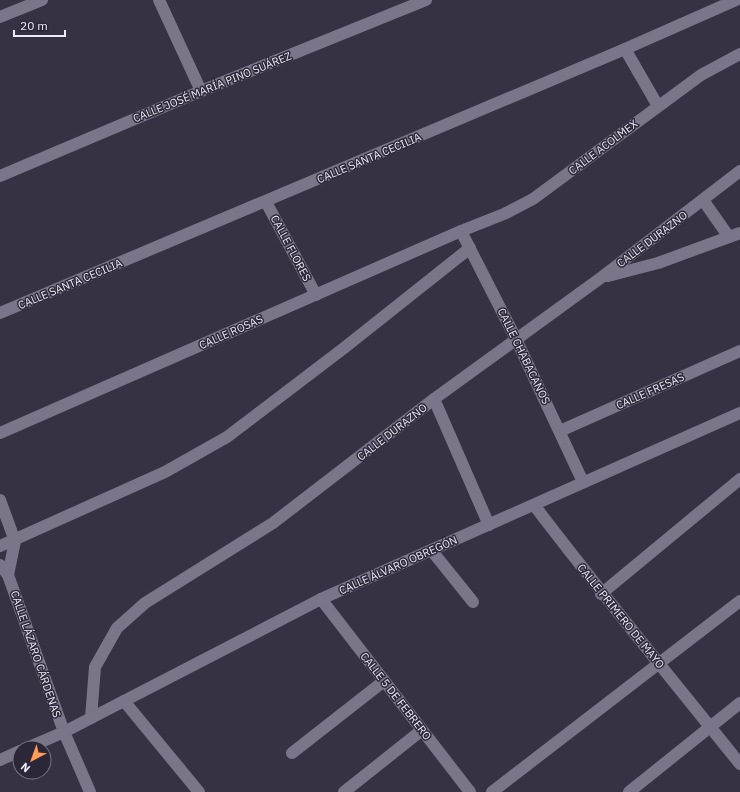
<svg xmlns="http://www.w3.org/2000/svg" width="740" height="792" viewBox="0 0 740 792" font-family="'IBM Plex Sans',sans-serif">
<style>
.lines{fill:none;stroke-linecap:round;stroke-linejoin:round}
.minor{stroke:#7a7589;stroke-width:12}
.labels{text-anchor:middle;stroke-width:3;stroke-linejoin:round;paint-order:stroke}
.street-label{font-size:11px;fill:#eeebf7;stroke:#2c2738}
</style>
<rect width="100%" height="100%" fill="#363143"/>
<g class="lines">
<g class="minor">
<polyline points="159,0 201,91"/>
<polyline points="0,17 42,0"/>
<polyline points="625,49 658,106"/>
<polyline points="0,176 201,91 426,0"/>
<polyline points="703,200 729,237"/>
<polyline points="266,202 316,295"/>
<polyline points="461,231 516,339 583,482"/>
<polyline points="608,276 658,263 740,233"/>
<polyline points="0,313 625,49 736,0"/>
<polyline points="434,399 489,525"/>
<polyline points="560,431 740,351"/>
<polyline points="0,433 461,231 504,214 533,199 701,75 740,54"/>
<polyline points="0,500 15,541 8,575"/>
<path d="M534,505c67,88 137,173 206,259"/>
<polyline points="0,546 165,472 227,437 344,348 470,248"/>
<polyline points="432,551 473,602"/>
<polyline points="0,565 8,575 64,732 90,792"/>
<polyline points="601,594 740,479"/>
<polyline points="321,599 470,792"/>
<polyline points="124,701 199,792"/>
<polyline points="91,718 95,667 117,628 145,603 273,523 434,399 602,277 740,171"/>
<polyline points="27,748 64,732 321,599 740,413"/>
<polyline points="292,753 384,681"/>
<polyline points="0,760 20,751"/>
<polyline points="344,792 422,730"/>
<polyline points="492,792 740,601"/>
<polyline points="629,792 740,703"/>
</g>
</g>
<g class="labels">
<g class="street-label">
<text transform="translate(212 87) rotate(-22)" y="4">CALLE JOSÉ MARÍA PINO SUÁREZ</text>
<text transform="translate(603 147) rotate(-37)" y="4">CALLE ACOLMEX</text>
<text transform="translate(369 158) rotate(-23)" y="4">CALLE SANTA CECILIA</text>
<text transform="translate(652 239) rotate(-37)" y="4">CALLE DURAZNO</text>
<text transform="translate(291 248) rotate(62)" y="4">CALLE FLORES</text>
<text transform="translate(70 284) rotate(-23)" y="4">CALLE SANTA CECILIA</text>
<text transform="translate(231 332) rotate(-24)" y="4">CALLE ROSAS</text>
<text transform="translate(524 356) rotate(64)" y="4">CALLE CHABACANOS</text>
<text transform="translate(650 391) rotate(-24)" y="4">CALLE FRESAS</text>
<text transform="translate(392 432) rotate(-38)" y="4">CALLE DURAZNO</text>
<text transform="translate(398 565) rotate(-24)" y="4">CALLE ÁLVARO OBREGÓN</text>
<text transform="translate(621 616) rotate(51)" y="4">CALLE PRIMERO DE MAYO</text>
<text transform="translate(36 654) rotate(71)" y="4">CALLE LÁZARO CÁRDENAS</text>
<text transform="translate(396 696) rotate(52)" y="4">CALLE 5 DE FEBRERO</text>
</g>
</g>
<g transform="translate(32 760) rotate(221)"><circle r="19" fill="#2c2738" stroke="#7a7584"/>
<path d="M0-3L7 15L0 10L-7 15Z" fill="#fe9c57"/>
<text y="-6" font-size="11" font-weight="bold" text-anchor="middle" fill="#eeebf7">N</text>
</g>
<path d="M14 30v6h51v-6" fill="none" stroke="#eeebf7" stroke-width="2"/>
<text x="20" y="30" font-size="12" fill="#eeebf7" stroke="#2c2738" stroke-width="3" paint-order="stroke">20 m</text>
</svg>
